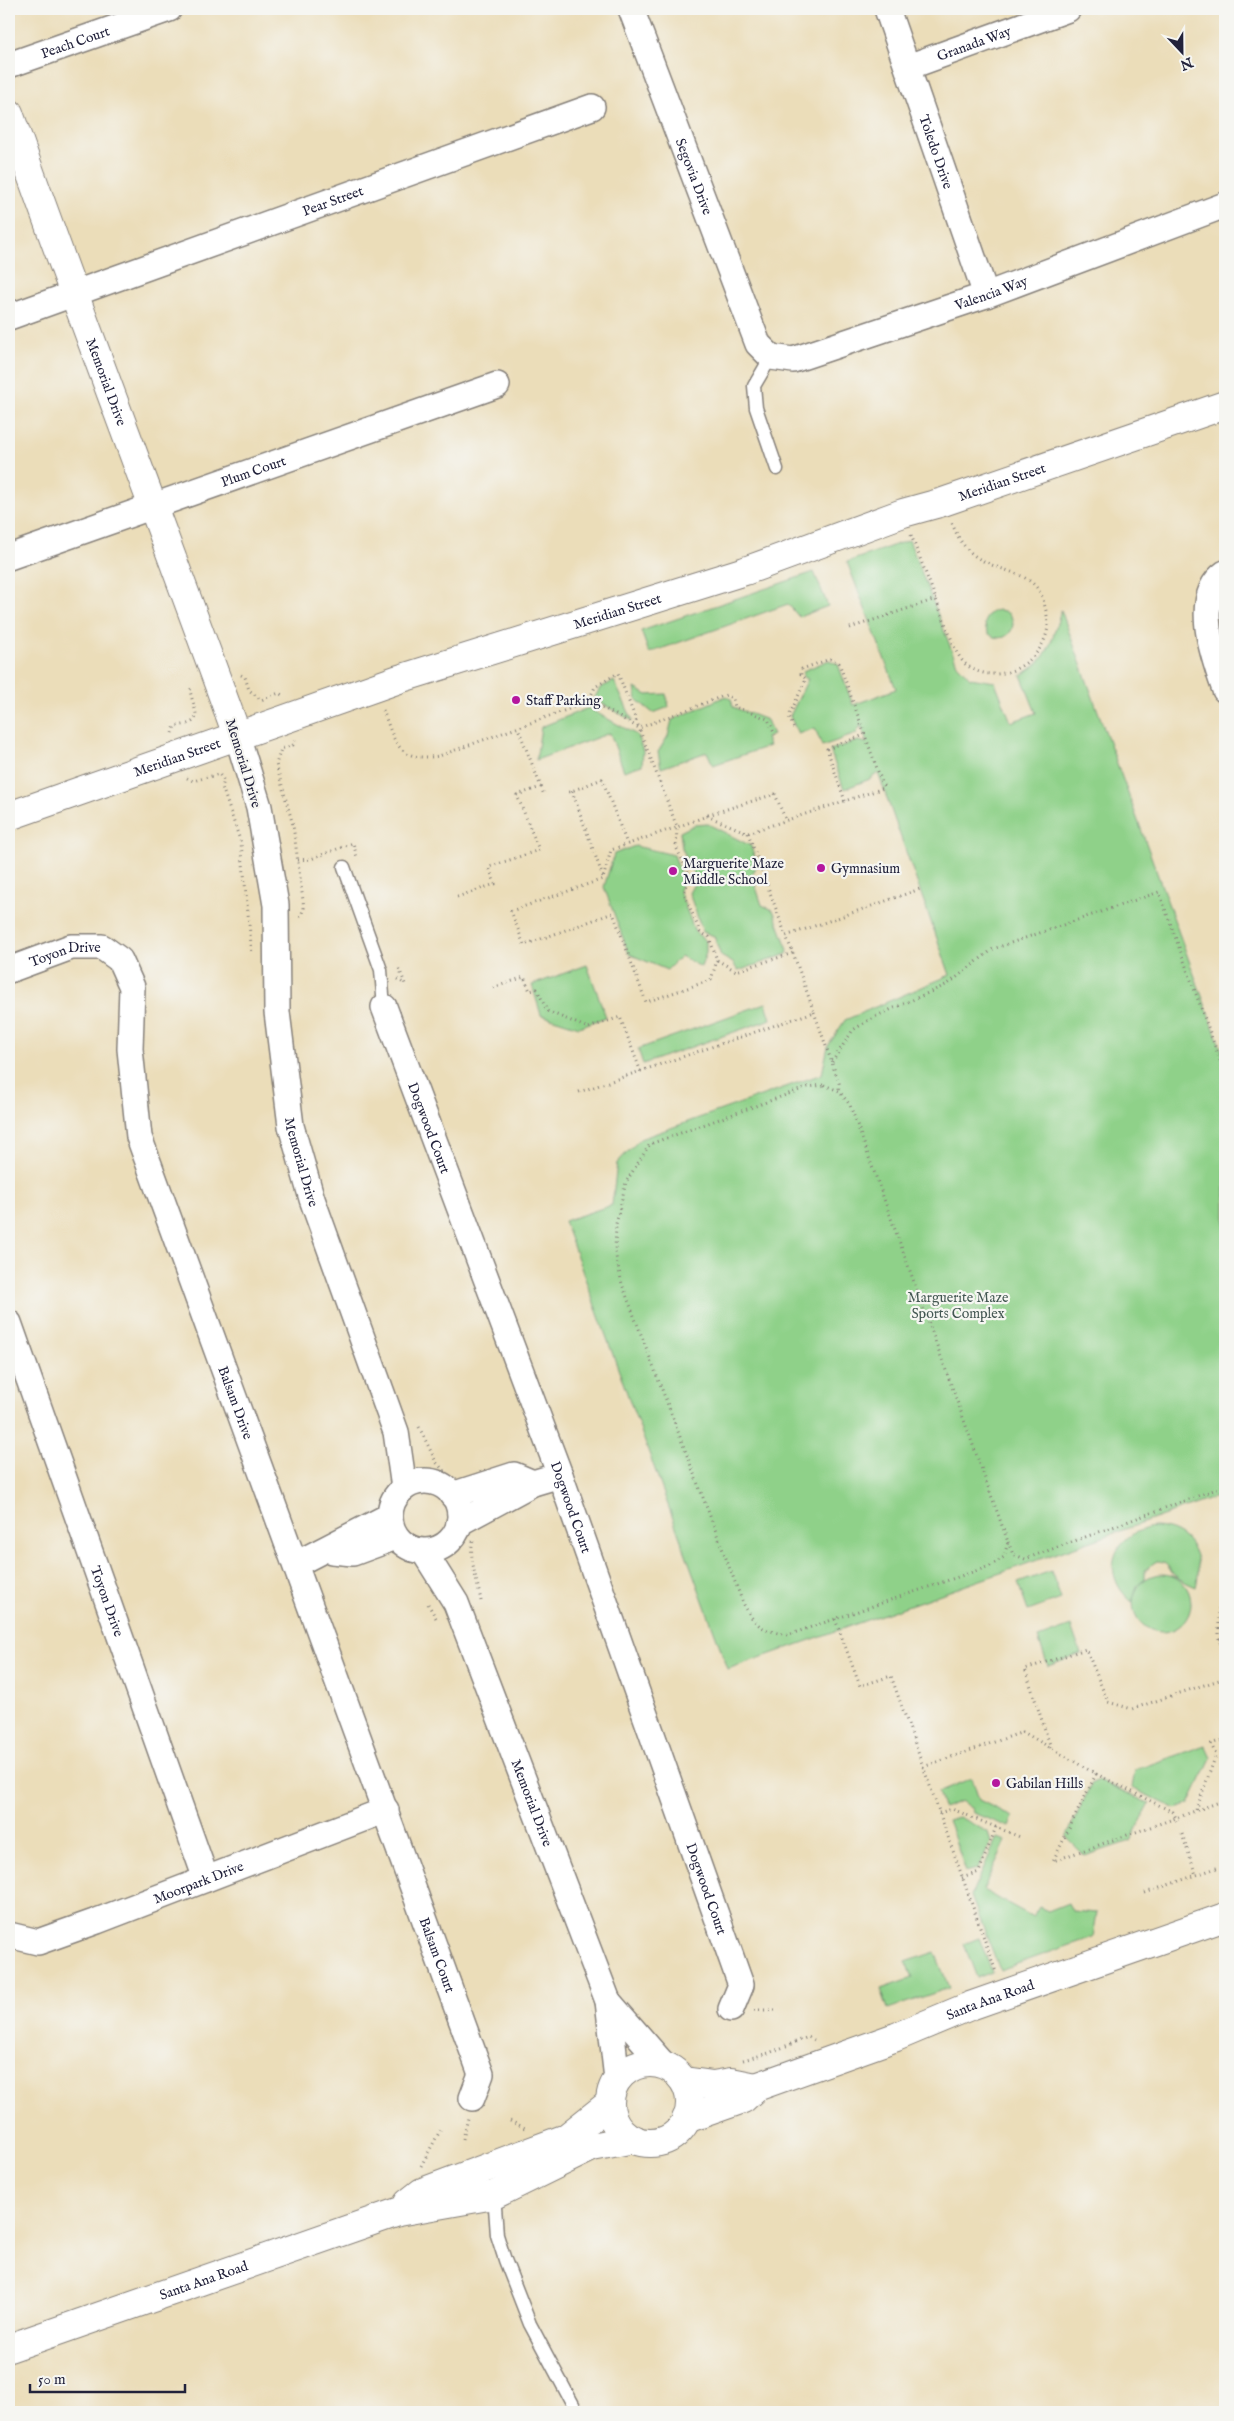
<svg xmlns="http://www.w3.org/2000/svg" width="1234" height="2421" viewBox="0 0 1234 2421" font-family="'IM FELL English',serif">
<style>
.green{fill:#8fd189;stroke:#587a62}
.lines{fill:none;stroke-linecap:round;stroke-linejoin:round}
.service-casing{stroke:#86807a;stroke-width:15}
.minor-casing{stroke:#86807a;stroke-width:28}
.tertiary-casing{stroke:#86807a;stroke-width:30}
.path{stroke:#86807a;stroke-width:3;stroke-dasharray:1 4;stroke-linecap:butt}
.service{stroke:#fff;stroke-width:12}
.minor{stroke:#fff;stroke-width:25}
.tertiary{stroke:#fff;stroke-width:28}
.poi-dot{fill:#b5179e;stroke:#f6f6f2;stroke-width:2}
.labels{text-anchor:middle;stroke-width:4.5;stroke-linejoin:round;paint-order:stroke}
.street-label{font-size:14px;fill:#22223b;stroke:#f6f6f2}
.poi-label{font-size:14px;fill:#22223b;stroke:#f6f6f2;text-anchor:start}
.park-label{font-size:14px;fill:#435752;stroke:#f6f6f2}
</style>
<rect width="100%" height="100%" fill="#f6f6f2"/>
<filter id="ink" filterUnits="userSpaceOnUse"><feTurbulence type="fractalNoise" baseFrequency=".02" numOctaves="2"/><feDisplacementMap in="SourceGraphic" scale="10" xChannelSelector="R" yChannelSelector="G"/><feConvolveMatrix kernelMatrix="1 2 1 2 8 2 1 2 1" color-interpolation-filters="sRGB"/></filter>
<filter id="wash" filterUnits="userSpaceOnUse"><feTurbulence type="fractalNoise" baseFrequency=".0096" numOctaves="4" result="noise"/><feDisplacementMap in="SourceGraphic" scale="20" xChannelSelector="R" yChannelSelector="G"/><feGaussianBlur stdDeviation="1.12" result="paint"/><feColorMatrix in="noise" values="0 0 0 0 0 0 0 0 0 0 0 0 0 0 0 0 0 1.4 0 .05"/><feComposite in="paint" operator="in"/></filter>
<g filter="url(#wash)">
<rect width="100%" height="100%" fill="#ebddb9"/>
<g class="green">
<path d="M909,540l48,124 13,14 25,4 16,40 25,-9 -15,-38c29,-15 31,-36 40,-65l164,449v435l-497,175 -164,-448 48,-16 5,-42 23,-24 182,-65 6,-28 17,-26 105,-45 -72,-202 -8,6 -26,10 -14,-39 28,-9 9,2 -6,-18 -5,9 -34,12 -7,-18 -17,6 -8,-18 18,-37 -5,-2v-6l26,-11 9,4 15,41 43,-16 -49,-127z"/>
<polygon points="814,572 828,606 799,617 788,604 649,653 641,631"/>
<circle cx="999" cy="624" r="14"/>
<polygon points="614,681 633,721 594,699 600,688"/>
<polygon points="635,688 647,695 666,694 669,707 653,713 637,700"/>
<polygon points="726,696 731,699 733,707 767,720 773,735 766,738 769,746 713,765 707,752 661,768 658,752 668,736 672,720"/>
<polygon points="588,708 637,735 643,751 642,765 624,771 610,733 536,760 541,727"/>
<polygon points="708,824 751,846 757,865 752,875 762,905 773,910 788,950 787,954 738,971 733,963 721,956 714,936 703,932 689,893 696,880 682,848 680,832 694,825"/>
<polygon points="635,846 674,855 683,880 679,890 695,932 706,941 706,953 701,967 681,956 667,970 629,954 604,887 614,854"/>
<polygon points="587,965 606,1017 579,1027 541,1015 532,985"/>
<polygon points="766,1003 771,1019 643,1064 638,1049"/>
<path d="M1154,1527c35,1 50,28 42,60 -7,-3 -14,-6 -19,-10 -11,-7 -5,-15 -22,-15l-10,8v9l-8,7 -5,16c-33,-28 -20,-69 22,-75z"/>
<polygon points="1051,1571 1061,1599 1028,1611 1018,1583"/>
<circle cx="1162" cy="1603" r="29"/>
<polygon points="1071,1626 1081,1654 1048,1666 1038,1638"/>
<polygon points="1205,1745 1211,1758 1189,1804 1176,1809 1132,1788 1135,1770"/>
<polygon points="972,1778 979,1800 1013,1817 1009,1827 973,1813 972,1809 961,1801 943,1808 938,1792"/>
<polygon points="1099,1780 1150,1804 1130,1841 1085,1856 1066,1837 1092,1783"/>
<polygon points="959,1817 988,1832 991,1843 977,1869 966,1872 948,1820"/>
<polygon points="997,1838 1006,1841 983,1890 1033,1917 1039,1907 1048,1911 1068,1903 1072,1911 1097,1913 1093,1937 1000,1970 971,1896"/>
<polygon points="979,1938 992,1972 977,1978 964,1944"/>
<polygon points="935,1952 949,1988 888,2009 881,1989 912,1978 906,1962"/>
</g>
</g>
<g filter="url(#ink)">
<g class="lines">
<g class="service-casing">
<g id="service">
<polyline points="771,357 754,386 756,408 777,469"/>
<polyline points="344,867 381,970 384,1007"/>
<polyline points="494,2193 497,2235 505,2260 530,2324 577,2412"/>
</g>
</g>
<g class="minor-casing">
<g id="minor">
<path id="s1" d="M631,9l127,335 13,13 22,3 193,-65 239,-90"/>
<path id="s2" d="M887,9l99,286"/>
<path id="s3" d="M9,65l160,-56"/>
<path id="s4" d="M908,67l160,-58"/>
<path id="s5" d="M9,317l583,-210"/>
<path id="s6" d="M9,557l488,-172"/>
<path d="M1225,573c-34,24 -11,86 0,117"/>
<path id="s7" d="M237,735l22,72 17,98 1,107 14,114 21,73 84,233 8,56"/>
<path id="s8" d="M9,970l62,-23h31l18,13 12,27 -2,62 9,88 342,937 -9,24"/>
<path id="s9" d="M384,1007l176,468 181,510 -10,24"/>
<path id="s10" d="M9,1323l197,556"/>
<circle cx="425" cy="1516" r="35"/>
<polyline points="452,1495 514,1475 533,1483"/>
<polyline points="459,1523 533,1483 560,1475"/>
<polyline points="332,1551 353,1553 396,1537"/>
<path id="s11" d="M424,1552l32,51 152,398 9,78"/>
<polyline points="296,1564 389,1516"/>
<path id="s12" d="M9,1935l29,7 59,-21 289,-111"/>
<polyline points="608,2001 664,2065"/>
</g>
</g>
<g class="tertiary-casing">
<g id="tertiary">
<path id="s13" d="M9,113c73,208 153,414 228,622"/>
<path id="s14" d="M9,816l390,-137 346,-108 158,-58 40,-11 282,-97"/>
<circle cx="650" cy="2103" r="40"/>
<polyline points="684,2081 713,2085 731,2082 756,2087"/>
<path id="s15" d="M686,2119l57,-20 13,-12 140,-50 74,-31 255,-89"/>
<polyline points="408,2203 422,2192 566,2138 610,2103"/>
<path id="s16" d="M9,2348l389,-136 96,-17 98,-48 42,-8"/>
</g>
</g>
<g class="path">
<path d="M911,535l45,116c3,5 7,12 12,15 31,22 76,-4 80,-40 0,-7 -2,-16 -4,-23 -8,-34 -45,-29 -69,-47 -12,-9 -18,-20 -23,-33"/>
<polyline points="850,628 936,599"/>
<polyline points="241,675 245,677 249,690 261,700 279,693 282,695"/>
<polyline points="589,700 639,728 677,827 707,816 748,833 884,788 839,663 830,659 802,669 801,674 806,679 789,716 794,729"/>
<path d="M383,710c12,33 15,52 56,46l141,-51 9,-5 6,-13 23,-14 21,55 87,-33 7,4 2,8 33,12 7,16"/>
<path d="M172,733l3,-7c32,-3 19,-13 15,-36l4,-4"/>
<polyline points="295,740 293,745 281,749 276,764 293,825 304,908 300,918"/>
<polyline points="187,778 193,781 219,774 224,781 222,787 241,843 252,954"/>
<polyline points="541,787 544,795"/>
<polyline points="572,791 603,877"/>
<polyline points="569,792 602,779 627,844"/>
<polyline points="845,801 827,749 864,735"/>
<polyline points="708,815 775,794 786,821"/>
<polyline points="748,833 786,936 920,889"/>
<polyline points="298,860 311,859 353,843 357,857"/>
<polyline points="457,897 495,884 489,867 539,850 517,795 541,787 518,728"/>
<polyline points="717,960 711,980 646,1002 613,913 524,945 511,911 603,879 611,850 677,827 676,847 690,877 684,893 700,932 709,937 717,960 736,971 793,953 786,936"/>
<polyline points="397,979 405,984 399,968"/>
<polyline points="493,988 524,977 530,991 537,989 547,1011 588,1028 620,1017 641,1072"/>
<polyline points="814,1012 839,1083 839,1091"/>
<polyline points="832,1062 853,1030 872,1018 948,984 993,949 1159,892 1225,1074"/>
<path d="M824,1085l15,6 11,14 158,437 -4,15 -14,9 -202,69c-27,-5 -32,-8 -45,-32l-121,-319 -7,-32 1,-28 10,-42 24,-38 158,-57z"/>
<polyline points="579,1092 814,1012 793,953"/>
<polyline points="419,1427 436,1462 446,1473"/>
<path d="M473,1541c-5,15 5,42 8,60"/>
<polyline points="1008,1542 1013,1554 1025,1559 1225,1486"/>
<polyline points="428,1604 436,1618"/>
<polyline points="835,1619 860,1686 891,1676 996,1972"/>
<polyline points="1225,1637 1219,1639 1225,1654"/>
<polyline points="1219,1639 1219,1606 1225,1593"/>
<polyline points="1051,1748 1025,1669 1086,1649 1108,1702 1132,1709 1225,1678"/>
<polyline points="923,1767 1023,1732 1096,1774 1053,1861 1176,1818 1178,1824"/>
<polyline points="1096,1774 1173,1812 1176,1818 1225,1800"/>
<polyline points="1196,1810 1216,1755 1211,1744 1225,1739"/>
<polyline points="939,1813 952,1809 1020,1837"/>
<polyline points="1182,1834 1196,1875"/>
<polyline points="962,1878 979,1872 996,1827"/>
<polyline points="1145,1893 1225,1865"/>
<polyline points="754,2010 775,2010"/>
<polyline points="743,2060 769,2053 808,2037 814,2040"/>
<polyline points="510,2121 525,2128"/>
<polyline points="463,2139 468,2118"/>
<polyline points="421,2166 441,2129"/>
</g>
<use href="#service" class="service"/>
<use href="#minor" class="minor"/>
<use href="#tertiary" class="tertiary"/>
</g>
</g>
<g class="poi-dot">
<circle cx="516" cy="700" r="5"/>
<circle cx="821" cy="868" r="5"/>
<circle cx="673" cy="871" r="5"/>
<circle cx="996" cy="1783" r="5"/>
</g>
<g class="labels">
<g class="street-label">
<text dy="5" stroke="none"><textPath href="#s3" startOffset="70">Peach Court</textPath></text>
<text dy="5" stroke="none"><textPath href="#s4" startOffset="70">Granada Way</textPath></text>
<text dy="5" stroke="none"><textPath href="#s2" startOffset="151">Toledo Drive</textPath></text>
<text dy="5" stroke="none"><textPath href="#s1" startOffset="179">Segovia Drive</textPath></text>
<text dy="5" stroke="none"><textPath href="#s5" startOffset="344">Pear Street</textPath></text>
<text dy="5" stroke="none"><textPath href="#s1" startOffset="608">Valencia Way</textPath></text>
<text dy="5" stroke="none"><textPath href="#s13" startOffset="286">Memorial Drive</textPath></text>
<text dy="5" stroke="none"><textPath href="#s6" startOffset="259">Plum Court</textPath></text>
<text dy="5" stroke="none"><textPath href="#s14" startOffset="1048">Meridian Street</textPath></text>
<text dy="5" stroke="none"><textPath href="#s14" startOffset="642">Meridian Street</textPath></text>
<text dy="5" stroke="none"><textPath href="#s14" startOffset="178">Meridian Street</textPath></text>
<text transform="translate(244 763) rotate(73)" y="5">Memorial Drive</text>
<text dy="5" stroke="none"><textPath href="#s8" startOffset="59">Toyon Drive</textPath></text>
<text dy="5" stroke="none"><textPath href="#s9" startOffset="129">Dogwood Court</textPath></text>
<text dy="5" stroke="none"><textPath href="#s7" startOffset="434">Memorial Drive</textPath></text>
<text dy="5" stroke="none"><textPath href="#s8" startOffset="582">Balsam Drive</textPath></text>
<text dy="5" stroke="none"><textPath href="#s9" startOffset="534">Dogwood Court</textPath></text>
<text dy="5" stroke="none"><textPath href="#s10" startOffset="295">Toyon Drive</textPath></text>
<text dy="5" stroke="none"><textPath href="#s11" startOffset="274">Memorial Drive</textPath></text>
<text dy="5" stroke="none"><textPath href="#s12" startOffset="201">Moorpark Drive</textPath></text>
<text dy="5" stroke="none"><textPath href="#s9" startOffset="939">Dogwood Court</textPath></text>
<text dy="5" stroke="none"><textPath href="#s8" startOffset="1170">Balsam Court</textPath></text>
<text dy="5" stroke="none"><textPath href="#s15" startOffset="328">Santa Ana Road</textPath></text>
<text dy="5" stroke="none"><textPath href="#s16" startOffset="206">Santa Ana Road</textPath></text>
</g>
<g class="poi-label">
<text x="526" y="705">Staff Parking</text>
<text x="683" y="868">Marguerite Maze<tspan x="683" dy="16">Middle School</tspan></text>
<text x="831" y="873">Gymnasium</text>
<text x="1006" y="1788">Gabilan Hills</text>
</g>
<g class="park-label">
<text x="958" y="1302">Marguerite Maze<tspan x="958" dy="16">Sports Complex</tspan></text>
</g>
</g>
<rect width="1234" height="2421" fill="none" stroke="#f6f6f2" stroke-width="30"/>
<g transform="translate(1182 52) rotate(158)" stroke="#f6f6f2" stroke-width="4" paint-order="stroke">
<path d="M0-4L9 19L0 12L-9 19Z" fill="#22223b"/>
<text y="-8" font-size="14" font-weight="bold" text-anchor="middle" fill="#22223b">N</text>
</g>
<path d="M30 2384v8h155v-8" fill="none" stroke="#22223b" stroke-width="2.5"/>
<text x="38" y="2384" font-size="15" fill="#22223b" stroke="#f6f6f2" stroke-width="4" paint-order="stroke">50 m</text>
</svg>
